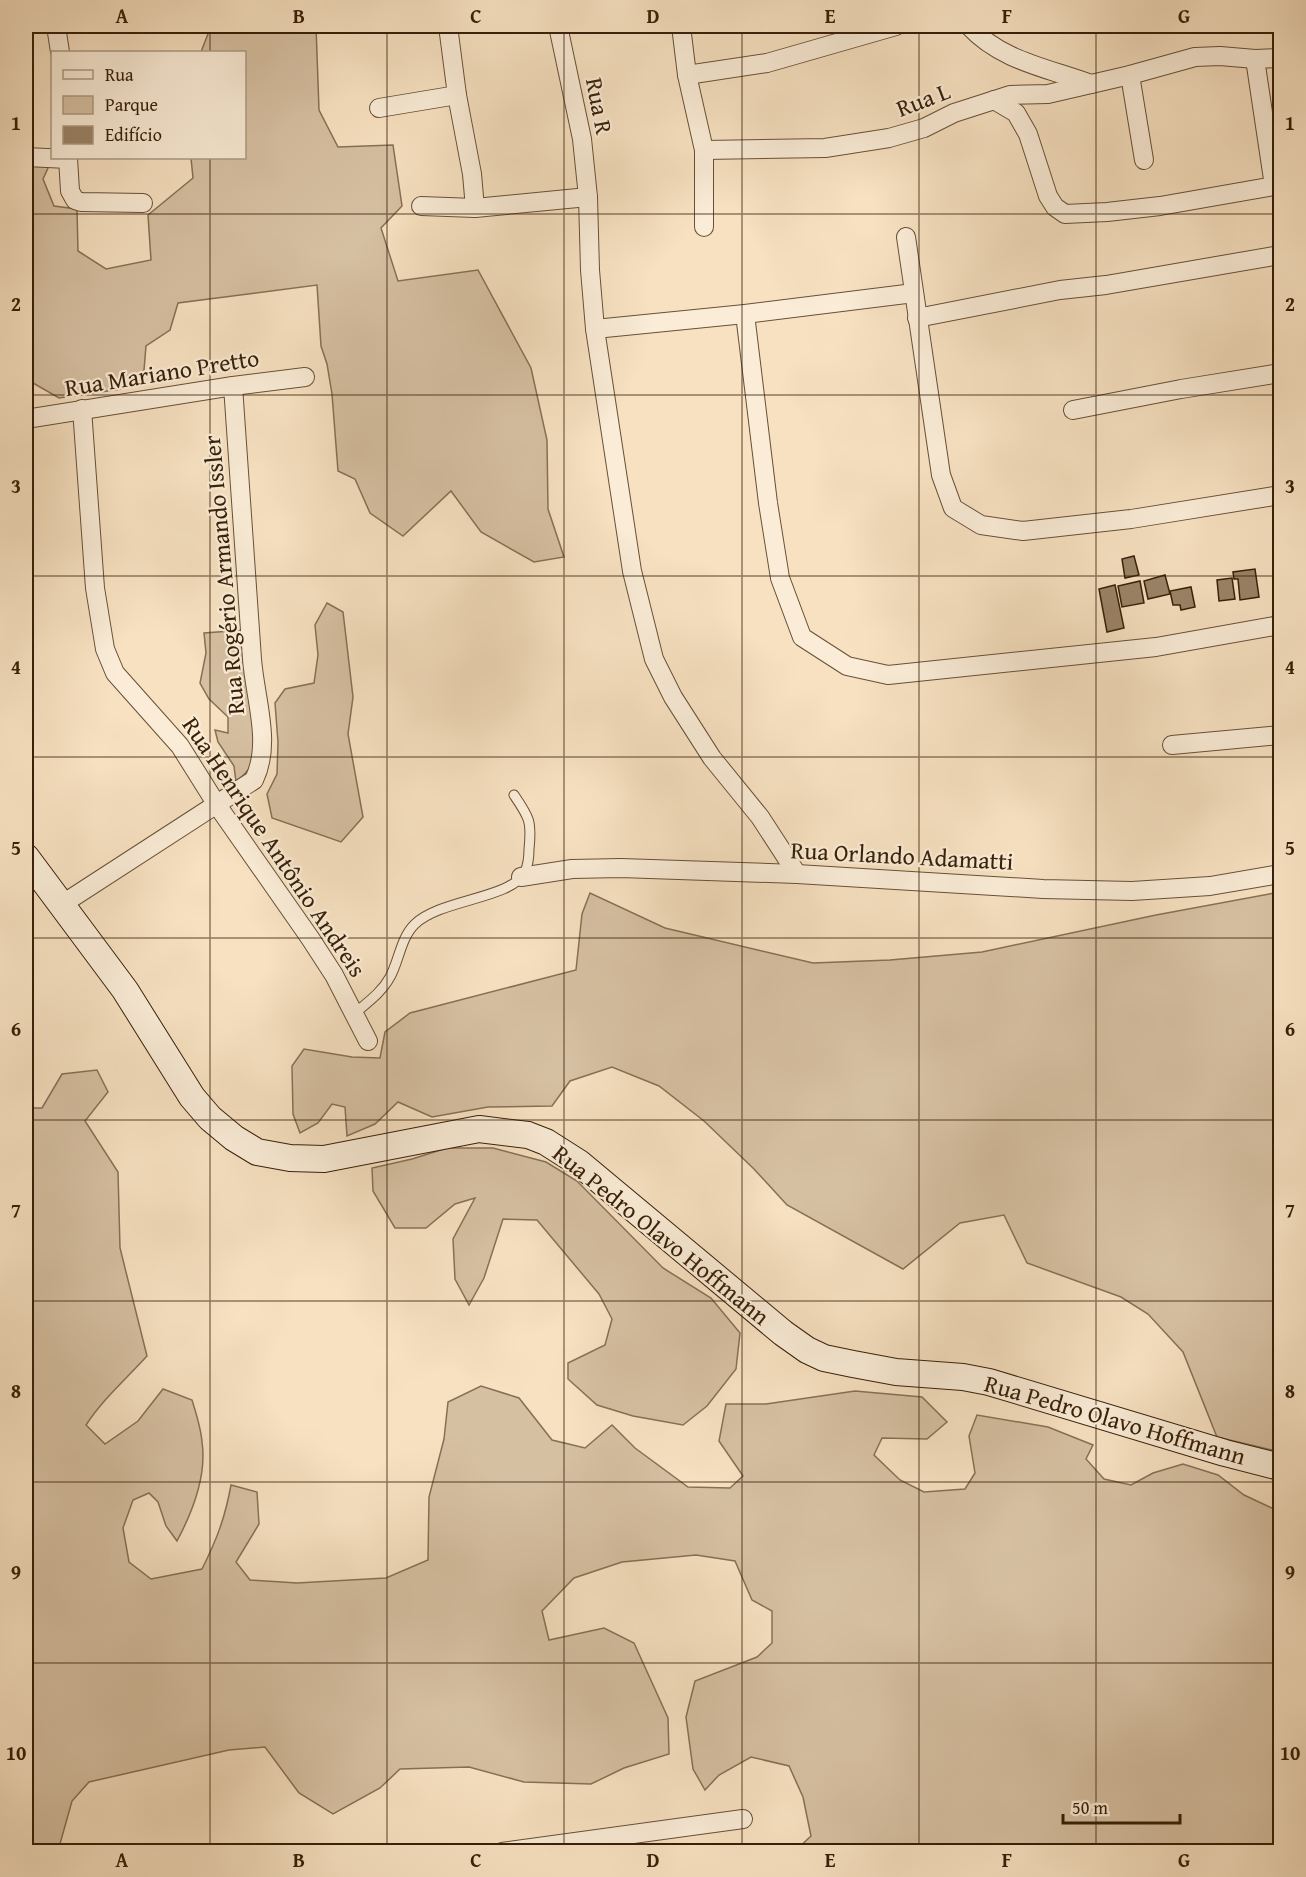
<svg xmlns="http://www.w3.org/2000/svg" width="1306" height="1877" viewBox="0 0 1306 1877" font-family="'Gentium Book Plus',serif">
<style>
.green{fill:#d6c0a2;stroke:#867055;stroke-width:1.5}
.building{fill:#9b8468;stroke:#371f08;stroke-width:1.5}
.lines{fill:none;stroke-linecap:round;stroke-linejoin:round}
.lane-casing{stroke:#675036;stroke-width:11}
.street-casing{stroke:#675036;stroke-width:20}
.secondary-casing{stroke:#371f08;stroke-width:28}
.lane{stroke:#faecd7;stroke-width:9}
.street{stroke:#faecd7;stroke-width:18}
.secondary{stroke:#faecd7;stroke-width:26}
.grid{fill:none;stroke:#371f08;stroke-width:1.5;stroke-opacity:0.55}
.labels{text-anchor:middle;stroke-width:4.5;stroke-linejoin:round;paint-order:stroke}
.street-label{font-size:24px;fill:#371f08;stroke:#faecd7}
.neatline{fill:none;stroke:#371f08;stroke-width:2}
.grid-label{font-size:20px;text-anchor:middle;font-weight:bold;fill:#371f08}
</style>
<rect width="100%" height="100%" fill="#f7e1c1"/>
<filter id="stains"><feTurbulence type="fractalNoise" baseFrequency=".00333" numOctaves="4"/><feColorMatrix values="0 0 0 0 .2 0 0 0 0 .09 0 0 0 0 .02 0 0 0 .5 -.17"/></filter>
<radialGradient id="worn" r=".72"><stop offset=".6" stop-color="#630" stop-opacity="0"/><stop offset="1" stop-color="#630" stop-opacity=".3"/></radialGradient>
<g class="green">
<polygon points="211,26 316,26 319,110 338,147 393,145 402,206 381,228 398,281 478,270 531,368 547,440 548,509 564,557 534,562 481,532 451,491 403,536 370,513 355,479 338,471 332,394 327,364 321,346 317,285 178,303 170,330 146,346 144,370 121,389 59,398 26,379 26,164 49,166 43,179 54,206 77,209 78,251 106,269 151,260 148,215 193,178 191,158 244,158 244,52 201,52"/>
<polygon points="327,603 343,612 353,697 348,734 363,817 341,842 272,818 267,794 277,774 278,742 275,703 285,689 314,683 318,655 315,625"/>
<path d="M244,630c2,28 16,112 7,134 -3,8 -9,13 -15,18l-2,-16 -16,-24 -3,-12 13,3v-16l-19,-18 -9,-16 6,-30 -2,-20z"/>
<polygon points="1280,892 1280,1452 1217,1437 1183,1352 1148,1314 1121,1297 1027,1263 1004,1215 960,1223 903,1269 787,1205 754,1169 704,1121 659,1086 612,1067 570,1081 552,1106 488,1107 432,1117 398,1102 375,1124 347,1136 345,1107 332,1104 318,1123 300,1133 293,1114 292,1066 304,1049 352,1057 380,1058 385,1032 410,1013 576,970 582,914 590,893 665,928 813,963 890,960 982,952 1156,915"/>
<path d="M97,1070l11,22 -23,29 33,51 2,76 27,108c-21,23 -44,43 -61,69l19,19 33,-23 25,-32 29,11c4,13 9,28 10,42 5,34 -9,69 -25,99l-11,-15 -8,-24 -9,-9 -16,7 -10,28 6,34 22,17 51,-10c15,-30 23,-51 29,-84l26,7 2,32 -23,38 14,18 47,3 89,-5 42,-18 1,-63 15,-58 4,-37 33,-16 38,12 33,42 33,8 27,-23 23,23 53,39 42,1 13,-12 -24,-35 7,-37h40l89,-13 67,6 25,25 -20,17 -45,-1 -8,17 26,25 24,12 41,-3 10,-16 -6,-37 8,-21 71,12 45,18 -7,14 18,20 27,6 22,-12 30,-9 35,11 26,20 32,15 4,-1v342h-485l16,-15 -8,-39 -14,-31 -38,-9 -32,18 -14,15 -12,-21 -7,-52 9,-36 62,-24 15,-14v-32l-20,-11 -17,-39 -39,-6 -74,7 -48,16 -32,33 7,29 55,-12 30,15 34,75 1,36 -45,14 -33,16 -67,-2 -55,-15 -69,2 -20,19 -47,26 -34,-21 -34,-46 -36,3 -140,32 -17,19 -14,50h-32v-743h16l20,-34z"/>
<polygon points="447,1148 493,1148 546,1162 577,1181 663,1268 711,1298 740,1333 736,1369 707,1406 683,1425 633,1416 597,1405 568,1379 568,1363 605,1345 612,1319 599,1294 537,1220 503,1219 484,1278 469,1305 455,1279 453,1239 475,1198 455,1204 426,1228 395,1228 373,1191 372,1168 412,1159"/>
</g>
<g class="building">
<polygon points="1134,556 1139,575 1125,578 1122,559"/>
<polygon points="1255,569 1259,597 1240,600 1238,579 1234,579 1233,572"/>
<polygon points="1165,575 1170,594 1148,599 1144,581"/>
<polygon points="1232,578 1235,599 1219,601 1217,580"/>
<polygon points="1140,581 1144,603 1122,607 1118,586"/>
<polygon points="1115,585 1124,628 1107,632 1099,589"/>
<polygon points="1191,587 1195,607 1181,610 1180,605 1173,605 1170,591"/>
</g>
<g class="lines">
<g class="lane-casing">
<path id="lane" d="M355,1013c13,-11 27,-21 35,-36 9,-16 11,-40 25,-53 26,-25 96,-25 110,-52 3,-7 4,-15 4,-23 3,-28 0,-32 -15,-54"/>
</g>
<g class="street-casing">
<g id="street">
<polyline points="56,26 60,52"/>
<polyline points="448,26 457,95 472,174 475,208 588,197"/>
<polyline points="558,26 582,139 588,197 590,270 595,329 632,571 654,659 673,697 712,758 760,817 797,874"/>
<polyline points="681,26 687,75 704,150 704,227"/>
<path d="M969,26c32,35 79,42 122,58"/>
<polyline points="687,75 767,63 896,26"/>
<polyline points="1130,75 1144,160"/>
<polyline points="994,100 1016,113 1028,134 1048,196 1055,207 1065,214 1107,212 1160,206 1274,186 1255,59"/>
<polyline points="379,108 457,95"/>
<polyline points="704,150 825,148 889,138 924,128 954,113 1010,95 1048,94 1130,75 1195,57 1220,56 1255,59 1280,58"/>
<polyline points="26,157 68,159"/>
<polyline points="68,158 70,191 75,200 81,202 143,203"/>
<polyline points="421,206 475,208"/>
<polyline points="906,237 941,475 953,508 981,525 1023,531 1131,519 1280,495"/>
<polyline points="745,314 768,503 780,578 802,637 847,666 888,675 1156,647 1280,625"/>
<polyline points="917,318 1060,290 1106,285 1280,255"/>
<polyline points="595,329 745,314 914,293"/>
<polyline points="82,409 95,588 105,649 115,673 180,746 217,805 310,938 334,975 368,1041"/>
<polyline points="1073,410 1181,389 1280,373"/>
<polyline points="26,419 233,386 305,377"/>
<polyline points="1172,745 1280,735"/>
<polyline points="521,877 572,869 621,868 797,874 1043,889 1132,891 1210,886 1280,874"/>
<path d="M61,905l193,-125c18,-37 1,-81 -2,-121 -6,-91 -12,-182 -19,-273"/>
<polyline points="502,1852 743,1819"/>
</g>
</g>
<g class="secondary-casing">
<polyline id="secondary" points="26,857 125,990 192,1097 210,1118 234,1138 257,1152 290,1158 324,1159 479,1129 528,1135 546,1142 579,1163 783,1333 807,1350 824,1358 853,1364 896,1372 963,1377 989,1382 1225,1453 1280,1467"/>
</g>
<use href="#lane" class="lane"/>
<use href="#street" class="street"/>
<use href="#secondary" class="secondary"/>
</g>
<path class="grid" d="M210,26v26M387,26v1826M564,26v1826M742,26v1826M919,26v1826M1096,26v1826M210,158v1694M26,214h1254M26,395h1254M26,576h1254M26,757h1254M26,938h1254M26,1120h1254M26,1301h1254M26,1482h1254M26,1663h1254"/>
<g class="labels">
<g class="street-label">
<text transform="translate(923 100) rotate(-21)" y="8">Rua L</text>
<text transform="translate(599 106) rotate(79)" y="8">Rua R</text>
<text transform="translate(162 373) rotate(-9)" y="8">Rua Mariano Pretto</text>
<text transform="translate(224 575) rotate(-95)" y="8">Rua Rogério Armando Issler</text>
<text transform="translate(274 847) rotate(56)" y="8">Rua Henrique Antônio Andreis</text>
<text transform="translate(902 856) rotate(3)" y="8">Rua Orlando Adamatti</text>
<text transform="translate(661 1235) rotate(39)" y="8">Rua Pedro Olavo Hoffmann</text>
<text transform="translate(1115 1420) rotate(16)" y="8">Rua Pedro Olavo Hoffmann</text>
</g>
</g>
<rect width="1306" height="1877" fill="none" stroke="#f7e1c1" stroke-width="66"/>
<rect x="51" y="51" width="195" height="108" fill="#faecd7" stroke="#ac9a84" stroke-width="1.5"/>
<rect x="63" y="70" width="30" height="9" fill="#faecd7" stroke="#ac9a84" stroke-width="1.5"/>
<text x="105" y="81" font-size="18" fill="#371f08">Rua</text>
<rect x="63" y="96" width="30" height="18" fill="#d6c0a2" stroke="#ac9a84" stroke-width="1.5"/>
<text x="105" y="111" font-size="18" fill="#371f08">Parque</text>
<rect x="63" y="126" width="30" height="18" fill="#9b8468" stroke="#ac9a84" stroke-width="1.5"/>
<text x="105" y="141" font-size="18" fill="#371f08">Edifício</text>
<path d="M1063 1814v9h117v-9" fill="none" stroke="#371f08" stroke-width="3"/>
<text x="1072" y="1814" font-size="18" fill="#371f08" stroke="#faecd7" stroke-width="4.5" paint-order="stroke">50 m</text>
<rect x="33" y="33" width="1240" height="1811" class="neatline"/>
<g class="grid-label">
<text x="122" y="23">A</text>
<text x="299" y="23">B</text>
<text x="476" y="23">C</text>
<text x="653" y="23">D</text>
<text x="830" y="23">E</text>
<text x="1007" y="23">F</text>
<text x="1184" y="23">G</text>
<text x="16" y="130">1</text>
<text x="1290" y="130">1</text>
<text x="16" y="311">2</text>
<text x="1290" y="311">2</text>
<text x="16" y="493">3</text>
<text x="1290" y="493">3</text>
<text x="16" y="674">4</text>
<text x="1290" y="674">4</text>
<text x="16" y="855">5</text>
<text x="1290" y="855">5</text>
<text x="16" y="1036">6</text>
<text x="1290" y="1036">6</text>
<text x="16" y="1217">7</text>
<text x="1290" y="1217">7</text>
<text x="16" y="1398">8</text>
<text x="1290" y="1398">8</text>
<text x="16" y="1579">9</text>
<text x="1290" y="1579">9</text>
<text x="16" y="1760">10</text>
<text x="1290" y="1760">10</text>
<text x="122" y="1867">A</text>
<text x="299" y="1867">B</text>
<text x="476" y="1867">C</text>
<text x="653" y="1867">D</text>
<text x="830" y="1867">E</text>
<text x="1007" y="1867">F</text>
<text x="1184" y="1867">G</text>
</g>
<rect width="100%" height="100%" filter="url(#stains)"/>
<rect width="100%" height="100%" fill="url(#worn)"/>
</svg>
